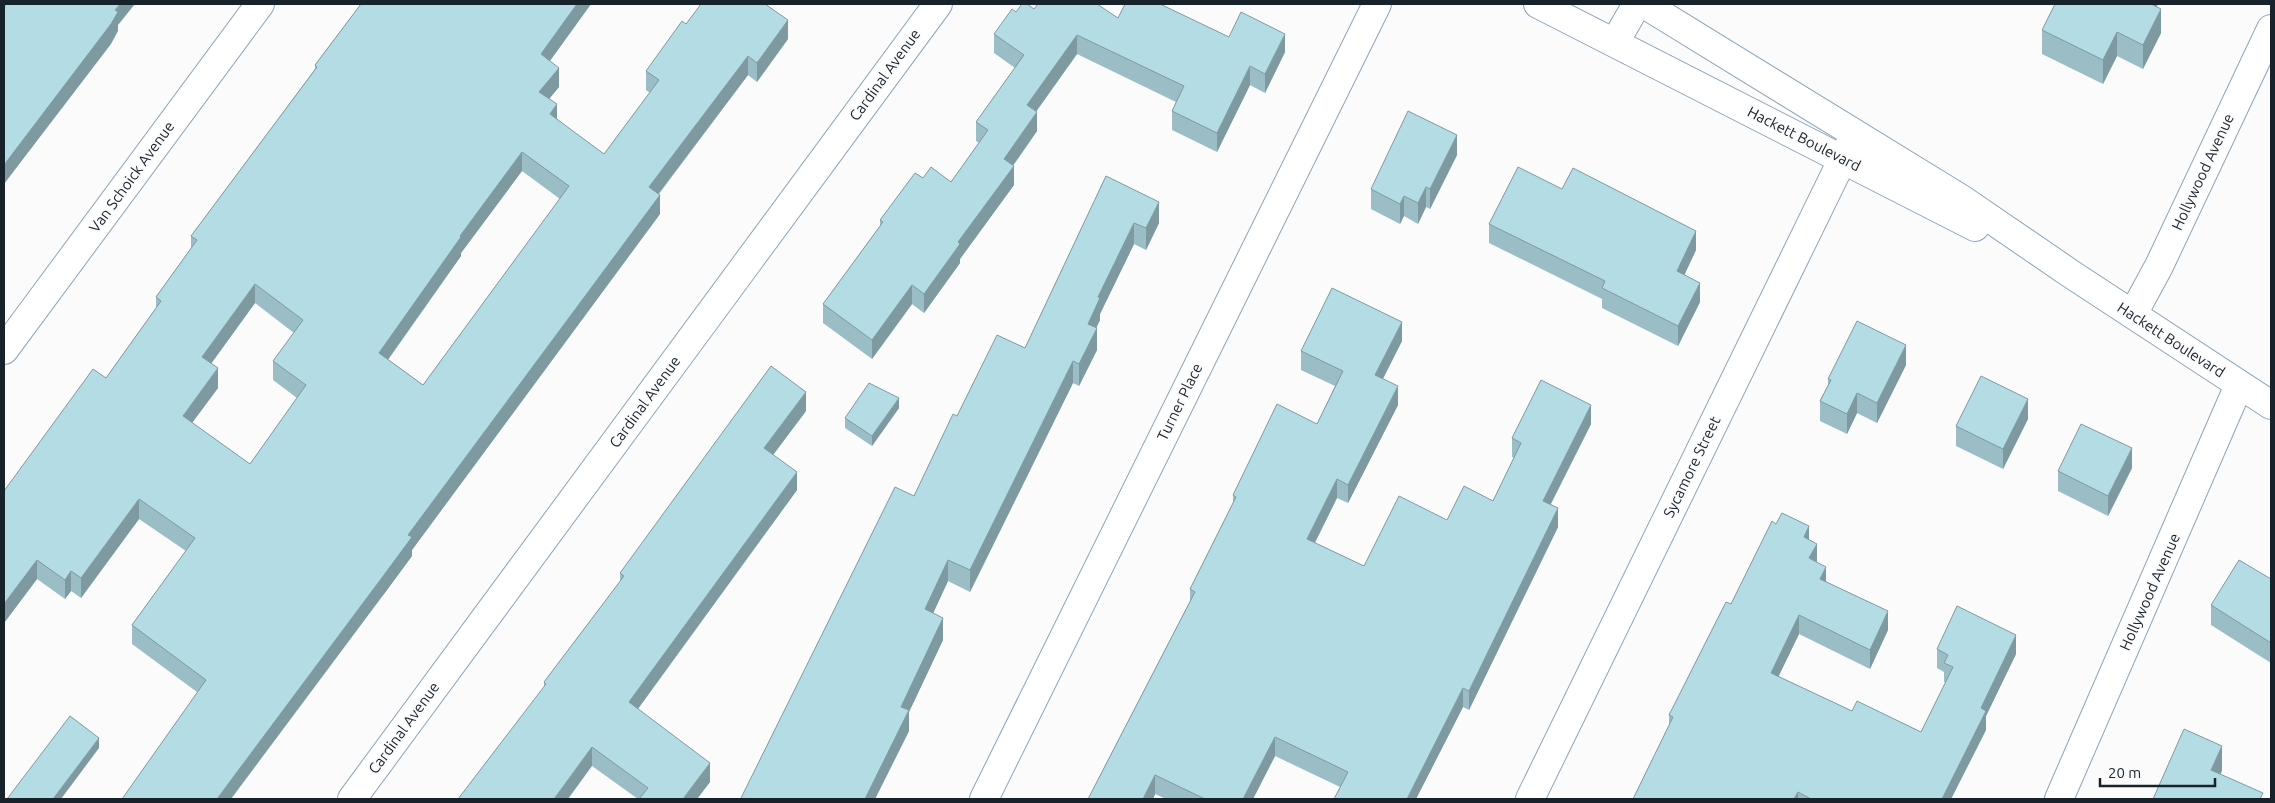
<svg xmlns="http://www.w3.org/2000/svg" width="2275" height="803" viewBox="0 0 2275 803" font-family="Ubuntu,sans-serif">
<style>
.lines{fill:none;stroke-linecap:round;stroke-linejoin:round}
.street-casing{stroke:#8ba5bb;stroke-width:30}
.secondary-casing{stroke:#8ba5bb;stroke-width:30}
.street{stroke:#fff;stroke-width:28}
.secondary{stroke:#fff;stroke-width:28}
.wall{fill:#9bbdc5;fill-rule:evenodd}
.shaded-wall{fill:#7e9aa0}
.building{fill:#b4dce5;stroke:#7e9aa0;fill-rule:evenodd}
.labels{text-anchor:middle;stroke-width:4;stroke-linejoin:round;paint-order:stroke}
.street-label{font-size:15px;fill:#18222b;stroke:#fbfbfb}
</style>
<rect width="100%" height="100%" fill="#fbfbfb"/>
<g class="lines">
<g class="street-casing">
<g id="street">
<polyline points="1615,42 1637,4"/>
<polyline points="2133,314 2159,266 2271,29"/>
<polyline points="4,350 260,4"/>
<polyline points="352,799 938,4"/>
<polyline points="984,799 1377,4"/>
<polyline points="1530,799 1853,138"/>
<polyline points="2059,799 2239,385"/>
</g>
</g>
<g class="secondary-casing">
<g id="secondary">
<polyline points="1538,4 1975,227"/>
<polyline points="1644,4 1963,200 2071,274 2271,405"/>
</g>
</g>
<use href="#street" class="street"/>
<use href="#secondary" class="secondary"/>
</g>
<g class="wall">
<path d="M361,4h230l-41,57 9,26 -10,12 8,21 47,34 46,-61 -4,-3v-19l40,-47 102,15 -31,43 -9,-7 -89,119 1,20 -248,336v6l-28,38 -187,98 -65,-48v-19l54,-74 -47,-32 -58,79 -10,-7 -6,8 -28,-20 -33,44v-132l102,-113 50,-70v-11l35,-49v-12l124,-167v-4zM522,171l38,28 -137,186 -35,-25 73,-104v-3zM255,303l39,30 -21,28v19l24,18 -47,66 -58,-41 26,-35 -7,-24z"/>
<polygon points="2157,7 2161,33 2143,69 2117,56 2103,84 2042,54 2042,30"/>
<polygon points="1034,9 1118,18 1229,37 1285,52 1265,93 1250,85 1217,152 1172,130 1172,111 1176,102 1077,54 1036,112 1037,131 1013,166 1014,185 960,259 960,263 924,313 912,304 872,359 823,323 823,304 880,226 880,220 923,178 951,182 979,143 976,141 976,122 1015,68 994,53 994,34 1016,12"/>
<polygon points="1457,155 1430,209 1426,207 1418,224 1404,216 1400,224 1371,209 1371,189"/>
<polygon points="1106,176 1159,223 1146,250 1134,244 1100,314 1100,320 1096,328 1097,350 1079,386 1073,383 970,592 948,581 933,613 943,640 909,712 909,731 875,799 741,799 914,496 957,416 1025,348"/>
<polygon points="1562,189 1696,250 1684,275 1700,302 1678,346 1602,308 1602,299 1489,243 1489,224"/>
<polygon points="1402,341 1383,379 1398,405 1348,503 1337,498 1315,543 1364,566 1447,520 1493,501 1514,458 1512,457 1512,438 1591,424 1551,504 1558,527 1469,710 1463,707 1416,799 1334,799 1340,787 1275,756 1253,799 1166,799 1155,794 1153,799 1088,799 1190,601 1190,589 1233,503 1233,495 1317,424 1335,386 1301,370 1301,351"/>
<polygon points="1906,365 1877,423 1857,413 1847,434 1820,421 1820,401 1828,385 1828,379"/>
<polygon points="899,408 872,446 845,428 845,418"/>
<polygon points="806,411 773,455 797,490 638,709 710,782 697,799 638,799 592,766 544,686 544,682 620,582 620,573"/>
<polygon points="2028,419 2003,469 1956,446 1956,426"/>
<polygon points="2132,468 2108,516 2058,491 2058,471"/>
<polygon points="1809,540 1817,562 1826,582 1888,630 1870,669 1799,634 1778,677 1852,711 1921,732 1946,682 1944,682 1944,672 1937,668 1937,649 2016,654 1986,716 1986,730 1951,799 1633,799 1669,726 1669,715 1731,604"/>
<polygon points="2271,579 2271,663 2211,625 2211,605"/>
</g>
<g class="shaded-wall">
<polygon points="120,4 135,4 118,25 118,31 111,44 4,184 4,165"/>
<polygon points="577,4 591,4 541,73 541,54"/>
<polygon points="2148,4 2158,4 2148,26"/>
<polygon points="2161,9 2161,33 2143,69 2143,45"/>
<polygon points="788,20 788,39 757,82 757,63"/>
<polygon points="2117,32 2117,56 2103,84 2103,60"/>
<polygon points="1285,34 1285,52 1265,93 1265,74"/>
<polygon points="1077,35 1077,54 1027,124 1027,105"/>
<polygon points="748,56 748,75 649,206 649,187"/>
<polygon points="1250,66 1250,85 1217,152 1217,133"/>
<polygon points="559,68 559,87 539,111 539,92"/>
<polygon points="557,104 557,124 550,114"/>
<polygon points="1037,112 1037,131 1004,178 1004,159"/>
<polygon points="1457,135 1457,155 1430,209 1430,189"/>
<polygon points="522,152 522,171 461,253 461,256 379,372 379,353 460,236"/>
<polygon points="1014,166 1014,185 960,259 960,263 924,313 924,294 958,242"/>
<polygon points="1426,187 1426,207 1418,224 1418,203"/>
<polygon points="660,195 660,214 412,550 412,556 384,594 231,799 217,799 408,535"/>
<polygon points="1404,196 1404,216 1400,224 1400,204"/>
<polygon points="1159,202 1159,223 1146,250 1146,228"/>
<polygon points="1134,223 1134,244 1100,314 1100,320 1088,345 1088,324 1098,297"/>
<polygon points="1696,231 1696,250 1677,291 1677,271"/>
<polygon points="1700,283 1700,302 1678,346 1678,326"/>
<polygon points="255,284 255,303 202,376 202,357"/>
<polygon points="912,285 912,304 872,359 872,340"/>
<polygon points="1402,322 1402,341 1375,394 1375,375"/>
<polygon points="1097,328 1097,350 1079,386 1079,364"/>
<polygon points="1906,345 1906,365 1877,423 1877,403"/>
<polygon points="1073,361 1073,383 970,592 970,570"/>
<polygon points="218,368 218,388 183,435 183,416"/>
<polygon points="1398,386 1398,405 1348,503 1348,485"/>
<polygon points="806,392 806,411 764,467 764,448"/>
<polygon points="1857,393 1857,413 1847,434 1847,414"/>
<polygon points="899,398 899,408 872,446 872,436"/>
<polygon points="2028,399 2028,419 2003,469 2003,449"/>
<polygon points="1591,405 1591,424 1543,519 1543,501"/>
<polygon points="2132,448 2132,468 2108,516 2108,496"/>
<polygon points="797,472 797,490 629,721 629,702"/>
<polygon points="1337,479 1337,498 1307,558 1307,539"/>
<polygon points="139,499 139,519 81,598 81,578"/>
<polygon points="1558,508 1558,527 1469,710 1469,691"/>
<polygon points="1809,526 1809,545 1804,537"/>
<polygon points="1817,544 1817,562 1809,558"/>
<polygon points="37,560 37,579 4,623 4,604"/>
<polygon points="948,560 948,581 925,631 925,609"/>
<polygon points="1826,567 1826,585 1820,579"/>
<polygon points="71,571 71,591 65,599 65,580"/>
<polygon points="1888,611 1888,630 1870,669 1870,650"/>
<polygon points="1799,615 1799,634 1771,692 1771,673"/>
<polygon points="943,618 943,640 909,712 909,731 875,799 865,799 901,707"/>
<polygon points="2016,635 2016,654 1986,716 1986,730 1951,799 1942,799 1981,708"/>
<polygon points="1463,688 1463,707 1416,799 1407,799"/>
<polygon points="1275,737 1275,756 1253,799 1243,799"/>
<polygon points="99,738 99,748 61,799 53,799"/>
<polygon points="2222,746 2222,771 2211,794 2211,770"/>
<polygon points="592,747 592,766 568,799 554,799"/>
<polygon points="710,763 710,782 697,799 683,799"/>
<polygon points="1155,775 1155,794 1153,799 1143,799"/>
<polygon points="1798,792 1798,799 1794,799"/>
</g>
<g class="building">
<polygon points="6,4 120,4 115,10 118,12 111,24 4,165 4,7"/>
<path d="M361,4h216l-36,50 18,14 -20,24 18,12 -7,10 54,40 55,-74 -13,-9 36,-50 4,3 15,-20h64l23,16 -31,43 -9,-7 -99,131 11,8 -252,340 4,2 -28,38 -167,224h-95l84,-119 -74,-55 63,-87 -56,-39 -58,79 -10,-7 -6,9 -28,-20 -33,44v-113l89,-122 13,9 55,-77 -5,-4 41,-57 -6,-4 126,-169 -2,-2zM522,152l47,34 -146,199 -44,-32 82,-116 -1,-1zM255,284l48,36 -30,41 33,24 -56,79 -67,-48 35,-48 -16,-11z"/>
<polygon points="1022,4 1027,4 1034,9 1038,4 1097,4 1118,18 1125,4 1160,4 1229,37 1241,12 1285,34 1265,74 1250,66 1217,133 1172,111 1184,86 1077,35 1027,105 1037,112 1004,159 1014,166 958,242 960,244 924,294 912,285 872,340 823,304 883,222 880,220 915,173 923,178 931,167 951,182 988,130 976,122 1024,55 994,34 1012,9 1016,12"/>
<polygon points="2055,4 2151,4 2161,9 2143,45 2117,32 2103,60 2042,30"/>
<polygon points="1408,111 1457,135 1430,189 1426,187 1418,203 1404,196 1400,204 1371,189"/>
<polygon points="1518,167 1562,189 1573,168 1696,231 1677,271 1700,283 1678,326 1602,288 1605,281 1489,224"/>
<polygon points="1106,176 1159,202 1146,228 1134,223 1098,297 1100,298 1088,324 1097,328 1079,364 1073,361 970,570 948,560 925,609 943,618 901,707 909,710 865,799 743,799 741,798 895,487 914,496 953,414 957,416 997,335 1025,348"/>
<polygon points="1332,288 1402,322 1375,375 1398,386 1348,485 1337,479 1307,539 1364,566 1399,496 1447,520 1464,486 1493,501 1521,443 1512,438 1541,380 1591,405 1543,501 1558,508 1469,691 1463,688 1407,799 1334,799 1348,772 1275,737 1243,799 1205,799 1155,775 1143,799 1088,799 1195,592 1190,589 1236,497 1233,495 1277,404 1317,424 1343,371 1301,351"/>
<polygon points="1857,321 1906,345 1877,403 1857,393 1847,414 1820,401 1831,380 1828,379"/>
<polygon points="771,366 806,392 764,448 797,472 629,702 710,763 683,799 639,799 648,788 592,747 554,799 458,799 546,684 544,682 624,576 620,573"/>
<polygon points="1981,376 2028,399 2003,449 1956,426"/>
<polygon points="869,383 899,398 872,436 845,418"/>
<polygon points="2081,424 2132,448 2108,496 2058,471"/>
<polygon points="1782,513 1809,526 1804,537 1817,544 1809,558 1826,567 1820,579 1888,611 1870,650 1799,615 1771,673 1852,711 1857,701 1921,732 1953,667 1944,663 1948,655 1937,649 1957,606 2016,635 1981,708 1986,711 1942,799 1811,799 1798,792 1794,799 1633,799 1673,717 1669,715 1726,602 1731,604 1772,521 1776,524"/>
<polygon points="2239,560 2271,579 2271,643 2211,605"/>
<polygon points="70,716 99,738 53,799 7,799"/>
<polygon points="2184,729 2222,746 2211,770 2263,793 2260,799 2153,799"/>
</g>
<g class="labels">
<g class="street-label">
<text transform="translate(885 75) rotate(-54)" y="5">Cardinal Avenue</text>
<text transform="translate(1804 139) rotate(27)" y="5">Hackett Boulevard</text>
<text transform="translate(2203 172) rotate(-65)" y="5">Hollywood Avenue</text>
<text transform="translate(132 177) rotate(-54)" y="5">Van Schoick Avenue</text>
<text transform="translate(2171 340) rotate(33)" y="5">Hackett Boulevard</text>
<text transform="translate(645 402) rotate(-54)" y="5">Cardinal Avenue</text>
<text transform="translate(1180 402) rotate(-64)" y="5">Turner Place</text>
<text transform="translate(1692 467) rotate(-64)" y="5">Sycamore Street</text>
<text transform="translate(2150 592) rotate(-66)" y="5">Hollywood Avenue</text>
<text transform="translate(404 728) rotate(-54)" y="5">Cardinal Avenue</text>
</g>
</g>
<rect width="2275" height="803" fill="none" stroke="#18222b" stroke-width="10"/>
<path d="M2100 778v8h115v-8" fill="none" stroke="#18222b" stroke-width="2.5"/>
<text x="2108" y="778" font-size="15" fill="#18222b" stroke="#fbfbfb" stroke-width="4" paint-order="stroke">20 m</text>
</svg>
